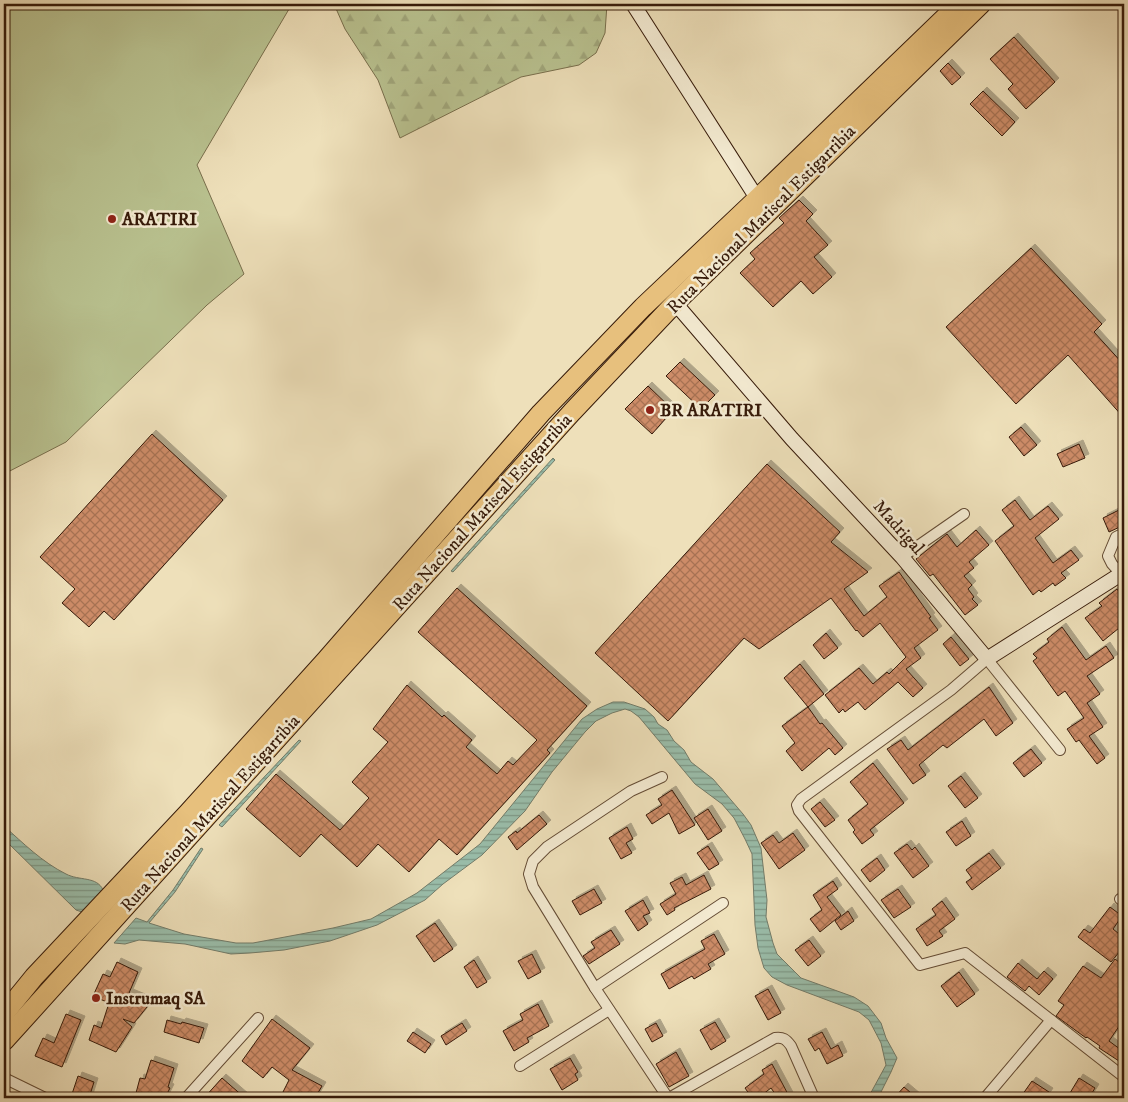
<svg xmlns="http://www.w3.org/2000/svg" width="1128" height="1102" viewBox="0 0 1128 1102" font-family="'IM FELL DW Pica',serif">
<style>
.forest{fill:url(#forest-firs);stroke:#786e4c}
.pitch{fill:#b9c290;stroke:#786e4c}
.water{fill:url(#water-rules);stroke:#727c6a}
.building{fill:url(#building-cross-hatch);stroke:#361a09;filter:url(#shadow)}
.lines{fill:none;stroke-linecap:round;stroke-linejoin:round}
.street-casing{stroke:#644c35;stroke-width:12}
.secondary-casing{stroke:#361a09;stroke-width:16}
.highway-casing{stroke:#361a09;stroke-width:21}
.street{stroke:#f4ebd2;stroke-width:10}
.secondary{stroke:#f4ebd2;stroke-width:14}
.highway{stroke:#e7c07d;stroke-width:19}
.poi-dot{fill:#8f2418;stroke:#f4ebd2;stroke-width:2}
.labels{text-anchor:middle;stroke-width:5;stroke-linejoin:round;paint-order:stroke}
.poi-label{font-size:18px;font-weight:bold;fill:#361a09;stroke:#f4ebd2;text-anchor:start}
.street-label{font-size:18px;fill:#361a09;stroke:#f4ebd2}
</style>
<defs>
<pattern id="forest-firs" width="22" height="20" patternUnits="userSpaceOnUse" patternTransform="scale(1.25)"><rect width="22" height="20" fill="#b9c290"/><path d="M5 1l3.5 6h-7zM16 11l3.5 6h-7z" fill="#a0a67b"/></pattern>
<pattern id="water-rules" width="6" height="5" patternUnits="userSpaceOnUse" patternTransform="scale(1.25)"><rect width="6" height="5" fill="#9abeab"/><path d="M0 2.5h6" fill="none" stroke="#7e9a89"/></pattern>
<pattern id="building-cross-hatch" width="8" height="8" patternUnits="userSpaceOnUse" patternTransform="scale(1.25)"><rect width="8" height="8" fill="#cd8c67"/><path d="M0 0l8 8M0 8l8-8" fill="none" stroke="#a77253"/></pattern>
<filter id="shadow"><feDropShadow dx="4" dy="-4" stdDeviation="0" flood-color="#0004"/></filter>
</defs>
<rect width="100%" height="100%" fill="#eee0ba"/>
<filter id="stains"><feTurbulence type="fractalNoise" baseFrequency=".004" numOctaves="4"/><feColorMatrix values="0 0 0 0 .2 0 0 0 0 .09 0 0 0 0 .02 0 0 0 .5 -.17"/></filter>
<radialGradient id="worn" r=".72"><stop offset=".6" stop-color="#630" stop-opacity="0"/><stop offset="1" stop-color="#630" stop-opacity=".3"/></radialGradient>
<polygon class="forest" points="334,4 607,4 605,33 596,53 579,65 521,77 400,138 378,80 345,29"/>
<polygon class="pitch" points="4,4 292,4 197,165 244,274 207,305 66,442 4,474"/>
<g class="water">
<polygon points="553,458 555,460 453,572 451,571"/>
<polygon points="613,702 624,702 645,709 654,717 658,724 667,730 674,741 684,750 691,762 713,779 743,814 751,825 761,848 767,900 766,917 773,943 777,954 801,978 854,997 868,1006 881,1023 886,1038 897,1058 891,1072 878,1098 868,1098 886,1065 881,1043 869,1020 859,1012 787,985 772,977 764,968 758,948 755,925 752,854 745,839 734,818 722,804 695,784 639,717 631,711 625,709 612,713 596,721 585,732 552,772 525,811 482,855 443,884 425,900 377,925 330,941 284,950 250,953 231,954 185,944 139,940 125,944 114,943 136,918 147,922 173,890 201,848 203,849 175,892 149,923 184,934 236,943 253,943 333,928 371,919 417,893 480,844 582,719 597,709"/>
<polygon points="299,740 301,741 222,827 219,825"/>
<path d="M4,826c19,17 38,36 62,48 13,7 31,2 37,16l-21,22 -6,-2 -72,-71z"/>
</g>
<g class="building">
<polygon points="1014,37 1055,82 1026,109 1008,89 1013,84 990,59"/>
<polygon points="948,63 961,77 952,85 940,71"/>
<polygon points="983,91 1015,122 1002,136 970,104"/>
<polygon points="799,200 813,214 806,221 828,245 814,257 832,277 813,294 801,281 773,307 740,273 755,259 750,253 784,223 779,218"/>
<polygon points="1031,248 1102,324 1094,332 1124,365 1124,418 1068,355 1016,404 946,327"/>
<polygon points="680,362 715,395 701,409 666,376"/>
<polygon points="648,386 673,410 652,434 625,409"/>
<polygon points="1021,427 1037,445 1024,456 1009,437"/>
<polygon points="152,434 223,500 114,620 104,611 89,627 62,603 75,589 40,557"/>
<polygon points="1079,444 1085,458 1063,467 1057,454"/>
<polygon points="767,464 840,532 831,542 868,572 844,589 864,616 887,597 879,586 899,572 931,617 929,618 938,630 914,648 921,658 906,669 923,688 913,697 898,682 865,710 858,702 845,712 843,709 839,713 825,695 859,668 873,684 887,672 889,674 906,657 880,623 863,637 857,630 856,631 831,598 759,649 744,638 668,721 595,653"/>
<polygon points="1015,500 1030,520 1048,506 1059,519 1035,538 1053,563 1071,550 1079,560 1061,573 1066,578 1055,586 1053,583 1041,592 1039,590 1033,595 995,541 1014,526 1002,510"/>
<polygon points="1119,510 1124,525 1109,532 1103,518"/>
<polygon points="976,530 989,545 969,562 974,568 964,576 972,585 968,589 974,597 972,599 978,605 965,615 933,574 930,576 916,559 947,534 957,547"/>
<polygon points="457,588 587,706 547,750 550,753 457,855 439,839 409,872 378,844 357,867 321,834 300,857 246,809 276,774 340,830 369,798 352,782 388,742 373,729 407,685 442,717 444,715 472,740 466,747 497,774 508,761 513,765 537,740 418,632"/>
<polygon points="1117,589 1124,599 1124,624 1103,641 1085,618 1102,606 1099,603"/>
<polygon points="1062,627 1086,660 1106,646 1114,658 1087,676 1100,694 1087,703 1103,727 1089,736 1105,758 1097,764 1079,740 1076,742 1067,729 1084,718 1065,691 1058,696 1033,661 1037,658 1033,654 1049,642 1047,639"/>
<polygon points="826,633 838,648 824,659 813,645"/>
<polygon points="951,637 969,659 960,666 943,644"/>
<polygon points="800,664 824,694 808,707 784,678"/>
<polygon points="989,687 1013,723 996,736 984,719 947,748 943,745 919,765 926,775 913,784 887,749 901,740 908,750"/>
<polygon points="808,707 820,724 822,723 843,748 835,755 829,748 802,771 786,751 795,743 782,726"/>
<polygon points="1031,749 1042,763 1024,777 1013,763"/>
<polygon points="873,763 904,803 870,830 874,835 862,844 853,832 855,830 848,820 868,804 850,782"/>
<polygon points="961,776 978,798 965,808 948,786"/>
<polygon points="672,790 695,825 679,834 669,813 652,824 646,815 662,805 658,799"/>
<polygon points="820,802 835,820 825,827 811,809"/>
<polygon points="708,809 722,831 708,840 694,818"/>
<polygon points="539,815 547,824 517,850 508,837 516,831 517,833"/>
<polygon points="962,821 971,836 956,846 946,832"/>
<polygon points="627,827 633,839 626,843 632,853 621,859 609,838"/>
<polygon points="793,833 805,850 779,869 761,843 773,835 779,843"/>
<polygon points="907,844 912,850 915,847 929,866 913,878 894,853"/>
<polygon points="708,846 719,864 709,870 697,853"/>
<polygon points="989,853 1001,868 972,890 966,882 972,878 966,870"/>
<polygon points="877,858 885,870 870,882 861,870"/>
<polygon points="704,875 711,889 674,908 675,910 667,915 660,904 676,894 670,883 682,877 686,885"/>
<polygon points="833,881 838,889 827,897 841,915 820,932 810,919 822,910 813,895"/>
<polygon points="594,889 602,903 580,915 572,901"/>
<polygon points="898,889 911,907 894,918 881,900"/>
<polygon points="643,900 650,913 643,916 648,924 638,931 625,911"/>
<polygon points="942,901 955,919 939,931 943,936 927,946 916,929 936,915 932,909"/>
<polygon points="1110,907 1122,916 1113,929 1124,938 1124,946 1111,962 1078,937 1084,929 1090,933"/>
<polygon points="848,911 854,921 841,930 835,921"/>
<polygon points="435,923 453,949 434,962 416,936"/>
<polygon points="611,930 620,944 589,964 583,956 595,948 591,942"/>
<polygon points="714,934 725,954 708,964 711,969 694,979 692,976 669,989 661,974 705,949 701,941"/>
<polygon points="809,940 821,956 808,966 795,950"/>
<polygon points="532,954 541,972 528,979 518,961"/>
<polygon points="1115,959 1124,966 1124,1019 1109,1041 1124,1052 1119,1061 1099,1048 1100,1046 1087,1037 1086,1038 1056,1016 1064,1005 1058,1001 1083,966 1101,978"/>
<polygon points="474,960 487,982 477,988 464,967"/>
<polygon points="117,962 138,972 129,993 151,1002 134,1023 123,1019 132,1027 116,1052 89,1040 94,1025 101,1028 109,1003 93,996 103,974 110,977"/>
<polygon points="1018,963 1037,979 1044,971 1053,979 1039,995 1029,986 1025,991 1007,977"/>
<polygon points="959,972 975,994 957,1007 941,986"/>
<polygon points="768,989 781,1013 768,1020 755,996"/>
<polygon points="538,1004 549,1026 527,1038 529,1042 514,1051 503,1031 523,1020 520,1014"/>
<polygon points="66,1014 81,1020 62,1067 35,1056 43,1038 54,1043"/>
<polygon points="272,1019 310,1048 292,1070 322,1086 315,1098 280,1098 289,1080 272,1067 263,1078 242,1061"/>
<polygon points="167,1020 181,1024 182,1022 204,1028 199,1043 164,1032"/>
<polygon points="715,1022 726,1041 711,1050 700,1030"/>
<polygon points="462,1023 467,1031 446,1045 441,1036"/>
<polygon points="656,1023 663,1036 652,1042 645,1029"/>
<polygon points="413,1032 431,1044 425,1053 407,1041"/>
<polygon points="822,1032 831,1049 838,1045 843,1056 827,1064 819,1048 815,1051 808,1039"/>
<polygon points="676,1052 689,1076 669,1087 656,1064"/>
<polygon points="570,1058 578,1072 575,1074 578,1080 562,1090 550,1069"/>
<polygon points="151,1060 174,1068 168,1087 170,1088 165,1098 154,1098 136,1093 140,1078 145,1079"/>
<polygon points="772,1064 790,1098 778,1098 771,1088 758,1098 752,1098 745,1088 764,1074 762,1070"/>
<polygon points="78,1076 94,1082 89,1098 72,1094"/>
<polygon points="222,1078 245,1098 204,1098"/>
<polygon points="1079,1078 1095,1088 1089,1098 1067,1098"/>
<polygon points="1032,1081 1049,1092 1045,1098 1020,1098"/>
<polygon points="904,1087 917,1098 894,1098"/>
</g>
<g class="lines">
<g class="street-casing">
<g id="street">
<polyline points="902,557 964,514"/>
<polyline points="1121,574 1112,564 1108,556 1116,537 1124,533"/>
<polyline points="1060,750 987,659 951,690 801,799 797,805 799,811 920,965 965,953 1124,1077"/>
<polyline points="662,777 631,791 547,847 533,861 529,874 533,887 595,988 668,1098"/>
<polyline points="1120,899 1124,902"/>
<polyline points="595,988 723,903"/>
<polyline points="520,1066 609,1010"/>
<polyline points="4,1078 45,1098"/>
<polyline points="186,1098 258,1018"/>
<path d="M669,1098l106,-60c8,-1 11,1 16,8l23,52"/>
<polyline points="985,1098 1051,1020"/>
</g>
</g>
<g class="secondary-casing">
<g id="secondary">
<polyline points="633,4 762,206"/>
<polyline points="675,303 792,439 902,557 987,659 1121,574 1124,577"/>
</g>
</g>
<g class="highway-casing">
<g id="highway">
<polyline points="4,1014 34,977 188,813 326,660 541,413 643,307 757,199 959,4"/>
<polyline points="4,1041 572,412 675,303 981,4"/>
</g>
</g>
<use href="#street" class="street"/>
<use href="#secondary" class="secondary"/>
<use href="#highway" class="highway"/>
</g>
<g class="poi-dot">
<circle cx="112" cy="219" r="5"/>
<circle cx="650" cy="410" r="5"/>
<circle cx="96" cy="998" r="5"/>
</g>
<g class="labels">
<g class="poi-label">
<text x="122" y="225">ARATIRI</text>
<text x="660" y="416">BR ARATIRI</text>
<text x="106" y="1004">Instrumaq SA</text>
</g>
<g class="street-label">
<text transform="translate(761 219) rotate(-45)" y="6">Ruta Nacional Mariscal Estigarribia</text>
<text transform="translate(482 512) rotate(-48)" y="6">Ruta Nacional Mariscal Estigarribia</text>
<text transform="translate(899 527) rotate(48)" y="6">Madrigal</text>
<text transform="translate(210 813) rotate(-48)" y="6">Ruta Nacional Mariscal Estigarribia</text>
</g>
</g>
<rect width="1128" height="1102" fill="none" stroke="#eee0ba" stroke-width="20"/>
<rect x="5" y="5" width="1118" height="1092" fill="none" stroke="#361a09" stroke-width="2.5"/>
<rect x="10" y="10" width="1108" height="1082" fill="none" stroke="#361a09"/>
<rect width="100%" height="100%" filter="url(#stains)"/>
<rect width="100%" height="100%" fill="url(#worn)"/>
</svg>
